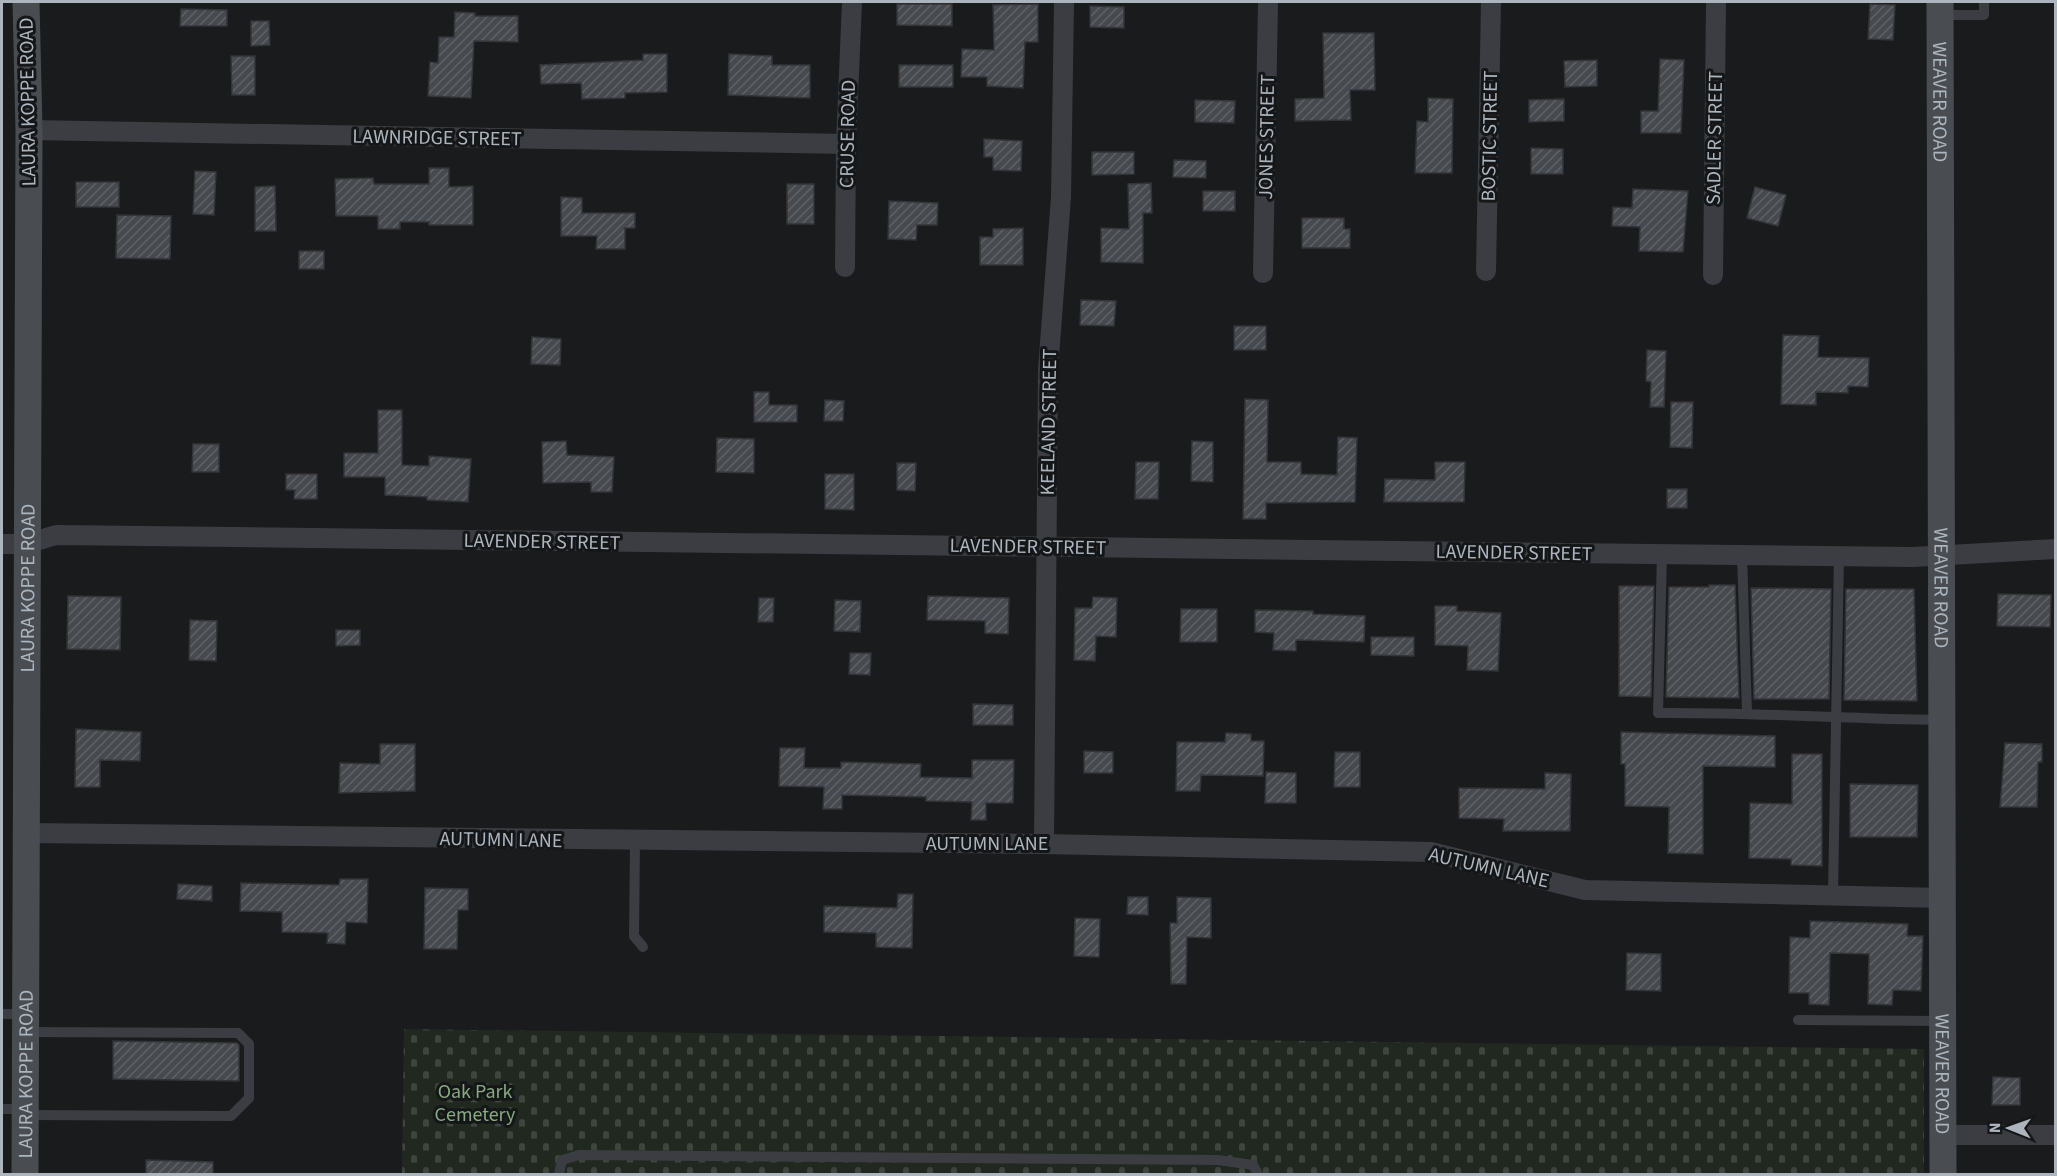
<svg xmlns="http://www.w3.org/2000/svg" width="2057" height="1176" viewBox="0 0 2057 1176" font-family="'Source Sans 3',sans-serif">
<style>
.cemetery{fill:url(#cemetery-stones)}
.building{fill:url(#building-hatch);stroke:#343539;stroke-width:1.5}
.lines{fill:none;stroke-linecap:round;stroke-linejoin:round}
.lane{stroke:#3b3d42;stroke-width:10}
.street{stroke:#3b3d42;stroke-width:20}
.secondary{stroke:#494d52;stroke-width:27}
.labels{text-anchor:middle;stroke-width:6;stroke-linejoin:round;paint-order:stroke}
.street-label{font-size:20px;fill:#acb5bd;stroke:#151618}
.park-label{font-size:20px;fill:#88a982;stroke:#151618}
</style>
<defs>
<pattern id="cemetery-stones" width="16" height="16" patternUnits="userSpaceOnUse" patternTransform="scale(1.5)"><rect width="16" height="16" fill="#20281f"/><path d="M2 7V4a2 2 0 0 1 4 0v3zM10 15v-3a2 2 0 0 1 4 0v3z" fill="#3e453e"/></pattern>
<pattern id="building-hatch" width="6" height="6" patternUnits="userSpaceOnUse" patternTransform="scale(1.5)"><rect width="6" height="6" fill="#46494d"/><path d="M-1 1l2-2M0 6l6-6M5 7l2-2" fill="none" stroke="#5e6165"/></pattern>
</defs>
<rect width="100%" height="100%" fill="#1a1b1d"/>
<polygon class="cemetery" points="404,1029 1924,1049 1924,1174 402,1174"/>
<g class="building">
<polygon points="897,4 952,4 952,26 897,25"/>
<polygon points="1038,4 1038,42 1025,42 1023,88 987,86 987,77 961,77 962,49 994,50 993,5"/>
<polygon points="1870,4 1895,5 1893,40 1868,39"/>
<polygon points="1090,6 1124,7 1124,28 1090,27"/>
<polygon points="181,9 227,10 227,26 180,26"/>
<polygon points="455,12 475,13 475,16 518,16 518,42 474,41 471,98 428,96 430,62 438,63 439,37 454,37"/>
<polygon points="251,21 269,21 270,45 251,46"/>
<polygon points="1323,33 1374,33 1375,90 1350,90 1351,120 1295,121 1295,99 1324,98"/>
<polygon points="643,54 667,54 667,92 625,93 625,98 582,99 581,83 541,84 540,65 643,60"/>
<polygon points="729,54 772,56 772,65 810,65 810,98 728,95"/>
<polygon points="231,56 255,56 255,95 232,95"/>
<polygon points="1660,59 1684,60 1681,133 1641,133 1641,111 1658,111"/>
<polygon points="1597,60 1597,86 1565,87 1564,61"/>
<rect x="899" y="65" width="54" height="22"/>
<polygon points="1428,98 1453,99 1452,173 1415,173 1417,121 1428,122"/>
<polygon points="1564,99 1564,121 1529,122 1529,100"/>
<polygon points="1195,100 1235,101 1234,123 1195,122"/>
<polygon points="984,139 1022,141 1021,171 993,170 993,157 984,157"/>
<polygon points="1531,148 1563,149 1563,174 1531,174"/>
<polygon points="1092,152 1134,152 1134,174 1092,175"/>
<polygon points="1174,160 1206,161 1206,178 1173,177"/>
<polygon points="429,168 449,168 449,187 473,186 473,225 429,225 429,222 400,222 400,229 378,229 378,216 336,216 335,179 373,178 374,184 429,184"/>
<polygon points="195,171 216,172 214,215 193,214"/>
<rect x="76" y="182" width="43" height="25"/>
<polygon points="1151,183 1152,213 1143,213 1143,263 1101,262 1101,228 1129,229 1128,184"/>
<rect x="787" y="184" width="27" height="40"/>
<polygon points="275,186 276,231 255,231 255,187"/>
<polygon points="1755,187 1786,195 1778,226 1747,218"/>
<polygon points="1633,189 1688,191 1683,252 1639,251 1640,227 1612,226 1613,207 1632,208"/>
<rect x="1203" y="191" width="32" height="20"/>
<polygon points="561,197 582,198 582,213 635,213 635,228 625,228 625,249 596,249 597,236 561,236"/>
<polygon points="889,201 938,203 937,225 917,225 916,240 888,239"/>
<polygon points="117,215 171,216 170,259 116,258"/>
<polygon points="1302,218 1344,218 1344,229 1350,229 1350,248 1302,248"/>
<polygon points="1023,228 1023,265 980,265 980,237 993,237 993,229"/>
<rect x="299" y="251" width="25" height="18"/>
<polygon points="1081,300 1116,301 1114,326 1080,325"/>
<rect x="1234" y="326" width="32" height="24"/>
<polygon points="1783,335 1819,336 1818,357 1869,358 1868,387 1848,386 1848,393 1816,392 1816,405 1781,404"/>
<polygon points="532,337 561,339 560,365 531,364"/>
<polygon points="1647,350 1666,351 1664,407 1650,407 1651,382 1646,381"/>
<polygon points="754,392 769,392 769,405 797,405 797,422 754,422"/>
<polygon points="1245,399 1268,400 1267,462 1301,462 1301,474 1337,475 1338,437 1357,438 1355,502 1266,503 1266,519 1243,519"/>
<polygon points="825,400 844,401 843,421 824,421"/>
<polygon points="1671,402 1693,402 1692,448 1670,447"/>
<polygon points="378,410 402,410 402,465 429,466 429,456 471,459 468,502 427,500 427,497 385,495 385,477 344,477 344,453 378,453"/>
<polygon points="717,438 754,439 754,473 716,472"/>
<polygon points="566,441 567,455 614,457 612,492 591,492 591,482 543,483 542,442"/>
<polygon points="1192,441 1213,442 1213,482 1191,481"/>
<polygon points="193,444 219,444 219,472 192,472"/>
<polygon points="1136,462 1159,462 1158,499 1135,499"/>
<polygon points="1435,462 1465,462 1464,502 1384,502 1385,479 1435,480"/>
<polygon points="897,463 916,463 915,491 897,490"/>
<polygon points="286,474 317,474 317,499 294,499 295,490 286,490"/>
<polygon points="825,474 854,474 854,510 825,509"/>
<rect x="1667" y="489" width="20" height="19"/>
<polygon points="1709,585 1735,585 1739,698 1666,697 1669,587 1709,587"/>
<polygon points="1619,586 1654,586 1651,697 1619,696"/>
<polygon points="1751,588 1831,589 1829,699 1754,699"/>
<polygon points="1846,589 1914,589 1917,701 1844,700"/>
<polygon points="1998,594 2051,595 2050,627 1997,626"/>
<polygon points="68,596 121,597 120,650 67,649"/>
<polygon points="928,596 1009,598 1008,634 985,633 985,621 927,620"/>
<polygon points="1093,597 1117,598 1116,637 1096,636 1095,661 1074,660 1075,608 1092,608"/>
<polygon points="759,598 774,598 773,622 758,622"/>
<polygon points="835,600 861,601 860,632 834,631"/>
<polygon points="1435,606 1457,606 1457,611 1501,613 1498,671 1467,670 1468,646 1435,645"/>
<polygon points="1181,609 1217,609 1217,642 1180,642"/>
<polygon points="1255,610 1313,611 1313,614 1365,616 1364,642 1296,640 1296,651 1273,650 1274,633 1255,632"/>
<polygon points="190,620 217,621 216,661 189,660"/>
<polygon points="336,630 360,630 360,645 336,646"/>
<polygon points="1371,637 1414,637 1414,656 1371,655"/>
<polygon points="850,653 871,653 870,675 849,674"/>
<polygon points="973,704 1013,705 1013,725 973,725"/>
<polygon points="76,729 141,732 140,761 100,760 100,787 75,787"/>
<polygon points="1621,732 1775,736 1775,767 1703,766 1703,854 1668,853 1669,807 1625,806 1625,764 1621,764"/>
<polygon points="1226,733 1251,734 1251,741 1264,741 1263,776 1201,775 1200,791 1176,791 1177,742 1225,742"/>
<polygon points="2005,743 2042,744 2042,762 2038,762 2037,807 2000,807"/>
<polygon points="380,744 415,744 415,791 339,793 340,763 380,764"/>
<polygon points="780,748 805,748 804,768 841,768 841,762 921,764 920,777 972,778 972,760 1014,760 1013,803 986,803 986,820 971,820 972,802 926,801 926,797 842,795 842,809 823,809 824,787 779,786"/>
<polygon points="1084,751 1113,752 1113,773 1084,773"/>
<polygon points="1335,752 1360,752 1360,787 1334,787"/>
<polygon points="1792,754 1822,754 1822,866 1791,865 1791,859 1749,858 1750,803 1792,804"/>
<polygon points="1266,772 1296,773 1296,803 1265,803"/>
<polygon points="1545,773 1571,774 1570,831 1503,831 1504,819 1459,818 1459,788 1545,789"/>
<polygon points="1850,784 1918,785 1917,837 1850,837"/>
<polygon points="340,879 368,879 367,923 346,922 345,944 327,943 328,933 282,932 282,912 240,911 241,883 339,885"/>
<polygon points="178,884 212,886 212,901 177,899"/>
<polygon points="425,888 468,889 468,910 458,910 457,949 424,949"/>
<polygon points="898,894 913,894 912,948 876,947 876,933 824,932 824,906 897,908"/>
<polygon points="1128,897 1148,897 1148,915 1127,914"/>
<polygon points="1177,897 1211,898 1211,938 1187,937 1186,984 1171,984 1170,923 1177,923"/>
<polygon points="1075,918 1100,919 1099,957 1074,956"/>
<polygon points="1810,921 1908,924 1907,936 1923,936 1921,991 1893,990 1892,1005 1868,1004 1869,954 1830,953 1829,1005 1809,1004 1809,993 1789,993 1790,937 1810,938"/>
<polygon points="1627,953 1661,954 1661,991 1626,990"/>
<polygon points="113,1041 237,1043 239,1045 239,1081 113,1079"/>
<polygon points="1993,1077 2020,1078 2020,1105 1992,1105"/>
<polygon points="146,1160 213,1162 213,1174 146,1174"/>
</g>
<g class="lines">
<g class="lane">
<polyline points="1941,15 1984,15 1984,2"/>
<path d="M1662,554l-4,159c95,-1 189,6 283,7"/>
<polyline points="1742,554 1747,712"/>
<polyline points="635,841 634,936 643,947"/>
<polyline points="1833,894 1839,555"/>
<polyline points="2,1014 25,1014"/>
<polyline points="1798,1020 1943,1021"/>
<polyline points="2,1109 25,1109"/>
<polyline points="26,1115 231,1116 249,1098 249,1044 238,1033 26,1032"/>
<polyline points="559,1174 562,1160 579,1155 1218,1160 1253,1165 1258,1174"/>
</g>
<g class="street">
<polyline points="29,130 846,144"/>
<polyline points="845,267 846,144 852,2"/>
<polyline points="1486,271 1491,2"/>
<polyline points="1263,273 1268,2"/>
<polyline points="1713,275 1716,2"/>
<polyline points="2,544 26,544 56,535 1913,557 2056,549"/>
<polyline points="27,833 1044,844 1431,852 1585,890 1943,898"/>
<polyline points="1044,844 1048,370 1061,197 1064,2"/>
<polyline points="1943,1135 2056,1135"/>
</g>
<g class="secondary">
<path id="s1" d="M1940,2l3,1172"/>
<path id="s2" d="M25,1174l4,-1044 -3,-128"/>
</g>
</g>
<g class="labels">
<g class="street-label">
<text transform="translate(27 102) rotate(-91)" y="7">LAURA KOPPE ROAD</text>
<text dy="7" stroke="none"><textPath href="#s1" startOffset="100">WEAVER ROAD</textPath></text>
<text transform="translate(847 134) rotate(-89)" y="7">CRUSE ROAD</text>
<text transform="translate(1489 136) rotate(-89)" y="7">BOSTIC STREET</text>
<text transform="translate(437 137) rotate(1)" y="7">LAWNRIDGE STREET</text>
<text transform="translate(1266 137) rotate(-89)" y="7">JONES STREET</text>
<text transform="translate(1714 138) rotate(-89)" y="7">SADLER STREET</text>
<text transform="translate(1048 422) rotate(-89)" y="7">KEELAND STREET</text>
<text transform="translate(542 541) rotate(1)" y="7">LAVENDER STREET</text>
<text transform="translate(1028 546) rotate(1)" y="7">LAVENDER STREET</text>
<text transform="translate(1514 552) rotate(1)" y="7">LAVENDER STREET</text>
<text dy="7" stroke="none"><textPath href="#s2" startOffset="586">LAURA KOPPE ROAD</textPath></text>
<text dy="7" stroke="none"><textPath href="#s1" startOffset="586">WEAVER ROAD</textPath></text>
<text transform="translate(501 839) rotate(1)" y="7">AUTUMN LANE</text>
<text x="987" y="850">AUTUMN LANE</text>
<text transform="translate(1489 867) rotate(13)" y="7">AUTUMN LANE</text>
<text dy="7" stroke="none"><textPath href="#s2" startOffset="100">LAURA KOPPE ROAD</textPath></text>
<text dy="7" stroke="none"><textPath href="#s1" startOffset="1072">WEAVER ROAD</textPath></text>
</g>
<g class="park-label">
<text x="475" y="1098">Oak Park<tspan x="475" dy="23">Cemetery</tspan></text>
</g>
</g>
<rect width="2057" height="1176" fill="none" stroke="#acb5bd" stroke-width="6"/>
<g transform="translate(2009 1128) rotate(271)" stroke="#151618" stroke-width="4.5" paint-order="stroke">
<path d="M0-4.5L10 22L0 15L-10 22Z" fill="#acb5bd"/>
<text y="-9" font-size="16" font-weight="bold" text-anchor="middle" fill="#acb5bd">N</text>
</g>
</svg>
